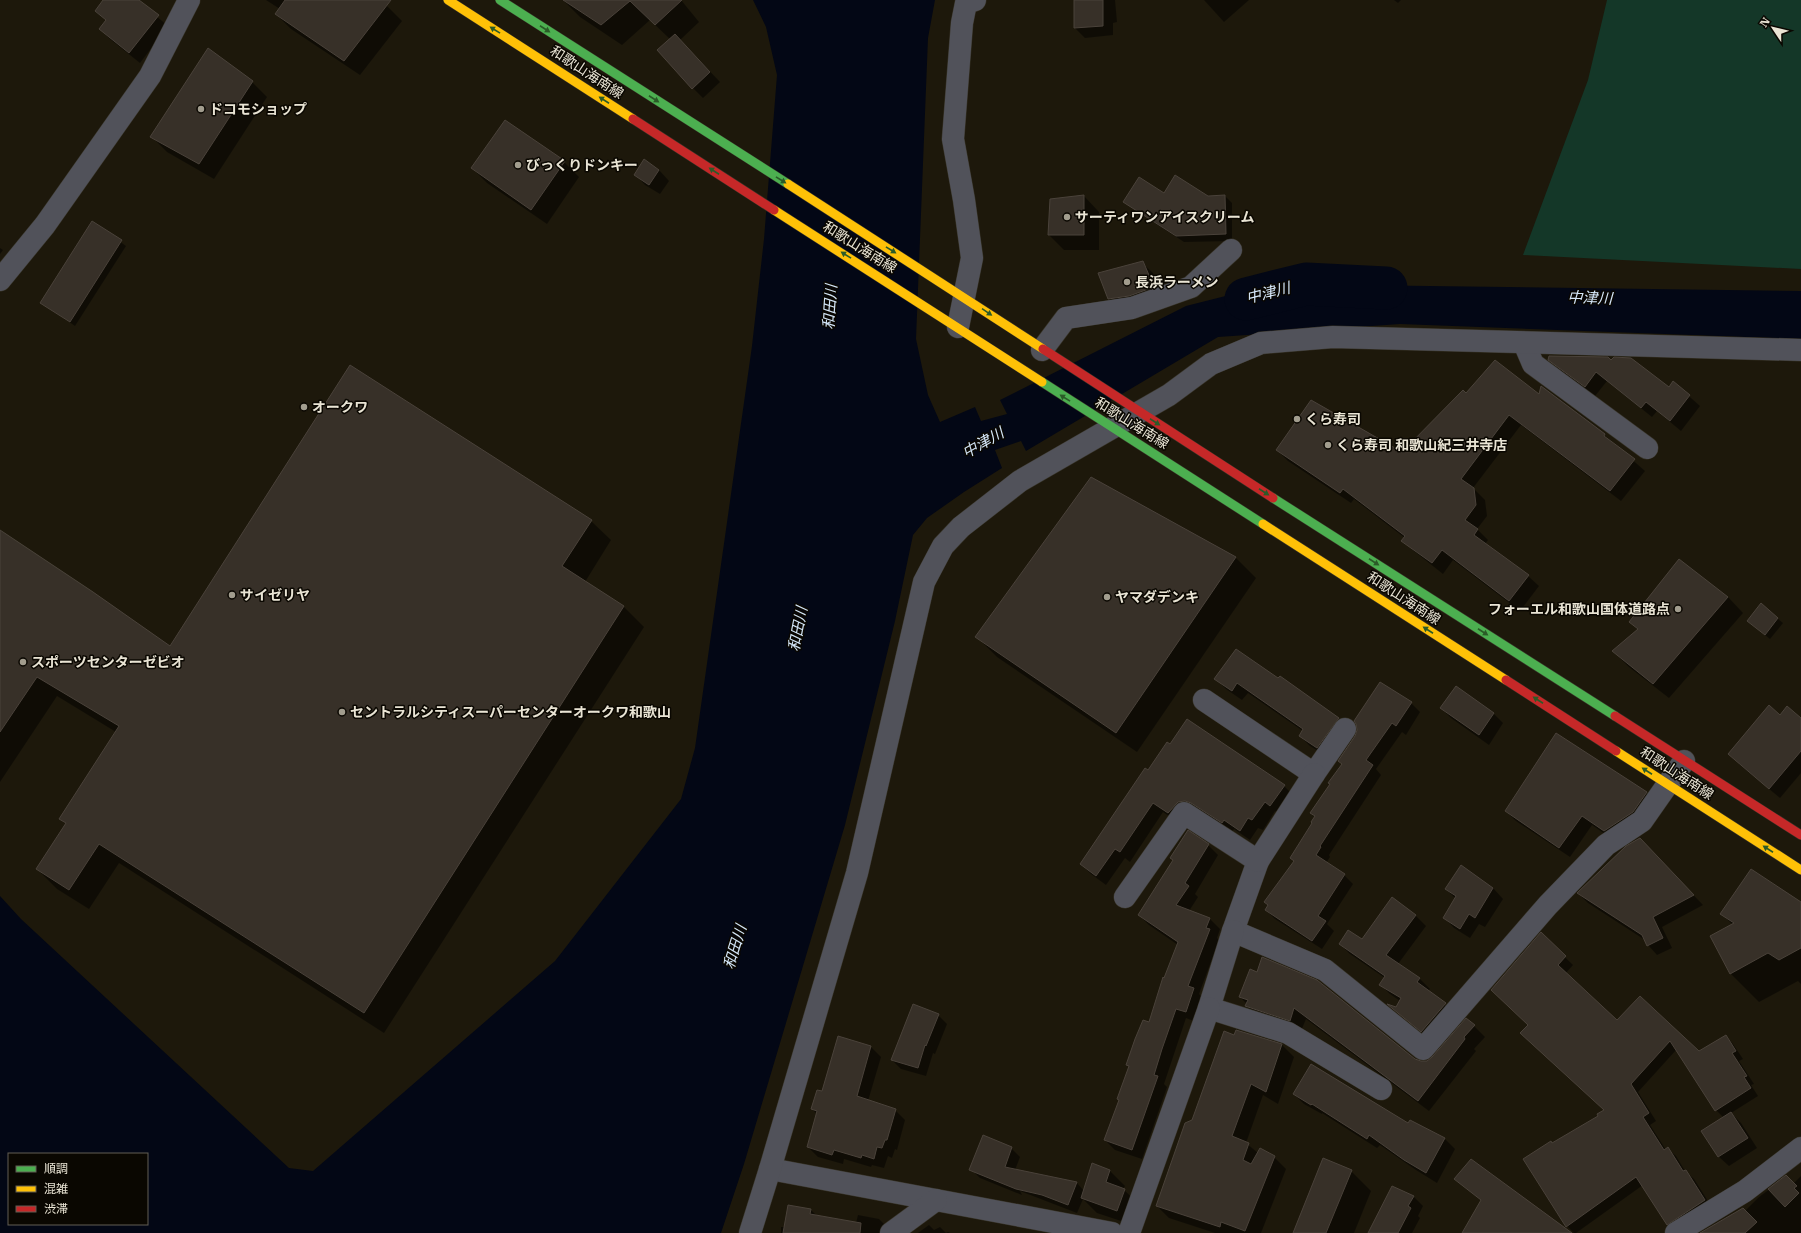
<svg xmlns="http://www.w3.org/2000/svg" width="1801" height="1233" viewBox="0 0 1801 1233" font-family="'IBM Plex Serif','Noto Sans JP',serif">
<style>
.green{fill:#143728}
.water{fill:#030715;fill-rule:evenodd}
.shadow{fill:#0007}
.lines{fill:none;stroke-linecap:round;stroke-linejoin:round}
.river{stroke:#030715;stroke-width:43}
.building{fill:#373028;stroke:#4a423a}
.street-casing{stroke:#383429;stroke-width:23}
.fast-casing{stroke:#383429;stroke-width:10}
.slow-casing{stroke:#383429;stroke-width:10}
.jam-casing{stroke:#383429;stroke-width:10}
.street{stroke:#51525a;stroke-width:22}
.fast{stroke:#4caf50;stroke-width:9}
.slow{stroke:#ffc107;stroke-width:9}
.jam{stroke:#c62828;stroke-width:9}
.oneway{fill:#2b5b28}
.poi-dot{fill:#a29d8e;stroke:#0a0701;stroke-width:1.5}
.labels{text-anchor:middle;stroke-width:3;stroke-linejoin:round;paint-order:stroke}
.street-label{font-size:14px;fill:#e9e4d4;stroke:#0a0701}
.poi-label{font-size:14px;font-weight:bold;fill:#e9e4d4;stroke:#0a0701;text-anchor:start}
.water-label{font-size:15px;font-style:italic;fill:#d5e7f9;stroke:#0a0701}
</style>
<rect width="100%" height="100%" fill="#1d180b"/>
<polygon class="green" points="1607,0 1801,0 1801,269 1523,255 1588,80"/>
<path class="water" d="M753,0h182l-7,38 -12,301 12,56 12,27 35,-15 6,14 26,-7 -7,-14 186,-94 87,-22 528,7v48l-401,-15 -182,13 -192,114 -5,-10 -26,9 7,18 -38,24 -37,26 -14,17 -18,86 -50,204 -101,339 -23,69h-721v-337l21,23 268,249 24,3 242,-210 126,-162 14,-51 57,-402 12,-107 13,-164 -11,-48zM9,1154h138v70h-138z"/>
<g class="shadow">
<polygon points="104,0 137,0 168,26 140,63 110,39 100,29 107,21 96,11"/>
<polygon points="266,0 378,0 387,6 402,21 360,75 291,29 276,14 280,9"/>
<polygon points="563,0 681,0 699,22 680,40 720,82 703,98 693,88 671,40 650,20 622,45 580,17"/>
<polygon points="1075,0 1115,0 1117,22 1113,23 1113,35 1085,38 1075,28"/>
<polygon points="1204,0 1249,0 1224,22"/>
<polygon points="1394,0 1401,0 1398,3"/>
<polygon points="252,82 267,97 214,179 167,152 152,137"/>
<polygon points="645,161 659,170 669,181 660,194 645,185 635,174"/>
<polygon points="564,162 579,177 547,224 487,183 472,168"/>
<polygon points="1164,194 1225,196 1232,203 1232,241 1184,242 1132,208 1125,201"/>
<polygon points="1084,196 1099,212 1099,250 1064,250 1049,235"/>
<polygon points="92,222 126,246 75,326 41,302"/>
<polygon points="0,248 3,250 0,254"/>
<polygon points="1142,263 1153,273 1163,297 1119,309 1109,298"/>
<polygon points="1549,359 1612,361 1669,388 1674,383 1700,406 1681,431 1657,411 1652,417 1607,381 1595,396 1560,370"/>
<polygon points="1542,387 1604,435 1645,471 1621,501 1521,425 1473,488 1485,500 1487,516 1477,529 1488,540 1485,544 1528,576 1539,586 1520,611 1453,560 1443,574 1414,551 1403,541 1405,538 1354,499 1351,503 1288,461 1277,450 1402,453 1467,394 1540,396"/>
<polygon points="1091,479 1236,558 1256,578 1137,752 997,657 977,637"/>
<polygon points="591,521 611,540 585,582 624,607 644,627 384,1033 119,863 89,909 57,889 37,869 66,824 61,818 116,732 57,696 0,782 0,531 170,648"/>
<polygon points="1728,597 1743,613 1669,698 1629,667 1614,652 1638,630 1630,621"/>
<polygon points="1761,605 1783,623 1770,639 1748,621"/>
<polygon points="1236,650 1338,719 1348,729 1328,757 1310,746 1300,736 1303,731 1248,693 1242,700 1226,689 1216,679"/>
<polygon points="1411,703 1420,712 1406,735 1402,732 1376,769 1381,775 1329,855 1330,857 1326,863 1344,875 1353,884 1327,924 1334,931 1322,949 1275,919 1266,910 1295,862 1313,823 1315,817 1311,813 1331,785"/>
<polygon points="1441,708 1493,713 1503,723 1489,745 1451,718"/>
<polygon points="1780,716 1801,720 1801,773 1780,798 1739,764"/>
<polygon points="1145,770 1284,786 1294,796 1281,815 1275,811 1263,830 1258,828 1250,840 1234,829 1232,832 1179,823 1163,812 1130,862 1125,858 1106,885 1091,874 1081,864"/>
<polygon points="1646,793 1656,803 1615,841 1592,825 1570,857 1516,821 1506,811"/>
<polygon points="1208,845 1218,855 1195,894 1198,897 1189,911 1210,919 1220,929 1217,938 1219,940 1199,994 1204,999 1196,1022 1186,1018 1164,1084 1167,1087 1142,1159 1115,1150 1105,1140 1178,945 1149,925 1139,915"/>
<polygon points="1649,849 1703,905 1662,927 1672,948 1657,955 1648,945 1645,940 1588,903 1578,893"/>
<polygon points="1493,888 1503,899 1485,927 1479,924 1470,938 1454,928 1444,917 1455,898 1446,889"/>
<polygon points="1392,899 1416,916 1426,926 1398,964 1419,978 1430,989 1428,991 1455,1014 1432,1041 1391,1006 1397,1009 1400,1001 1390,994 1380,984 1385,978 1350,954 1340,944 1363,941"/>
<polygon points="1801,903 1801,984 1798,981 1759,1002 1730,973 1733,925 1722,914"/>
<polygon points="1541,934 1573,965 1565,974 1617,1022 1640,997 1699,1052 1726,1036 1733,1044 1743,1059 1739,1061 1754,1084 1751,1085 1758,1096 1731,1113 1741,1123 1757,1148 1729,1166 1718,1156 1724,1118 1716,1110 1677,1049 1638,1092 1656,1121 1650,1125 1666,1150 1668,1149 1676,1156 1685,1171 1694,1179 1713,1209 1676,1232 1668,1224 1643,1185 1576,1233 1574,1233 1567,1226 1553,1144 1600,1116 1605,1111 1529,1025"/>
<polygon points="1250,970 1420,1062 1427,1062 1474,1026 1485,1037 1474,1049 1476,1051 1429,1111 1306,1019 1301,1031 1258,1017 1246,1006 1247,1004 1240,997"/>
<polygon points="938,1015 947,1024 935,1054 933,1053 926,1076 901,1069 892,1060"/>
<polygon points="1235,1036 1282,1045 1294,1057 1278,1104 1263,1095 1246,1143 1258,1153 1274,1157 1286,1169 1261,1233 1215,1233 1169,1218 1157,1206 1193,1121"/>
<polygon points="839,1037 871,1047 881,1057 868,1101 895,1110 905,1120 897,1150 895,1149 892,1158 888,1156 884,1168 872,1165 871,1167 844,1159 843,1164 818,1157 808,1147 817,1114 812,1109 823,1092"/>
<polygon points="1294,1094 1409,1124 1410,1122 1445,1139 1455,1149 1437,1183 1416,1170 1380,1145 1377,1148 1322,1113 1322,1114 1304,1104"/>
<polygon points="1011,1148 1020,1157 1015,1170 1077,1183 1084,1191 1109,1170 1125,1186 1123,1189 1140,1205 1133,1225 1097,1213 1083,1199 1077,1213 1020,1191 1022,1195 980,1178 971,1169"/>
<polygon points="1351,1171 1371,1191 1354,1233 1294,1233"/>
<polygon points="1801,1176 1801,1233 1702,1233 1745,1211 1759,1197 1786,1177 1793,1184"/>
<polygon points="1456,1179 1568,1233 1464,1233 1482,1201"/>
<polygon points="1413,1196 1423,1206 1418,1216 1420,1218 1412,1233 1377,1233"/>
<polygon points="811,1210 817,1216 856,1223 858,1215 879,1219 889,1229 888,1233 781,1233 781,1227 785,1227"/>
<polygon points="929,1225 934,1230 940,1227 946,1233 948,1232 950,1233 918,1233"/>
</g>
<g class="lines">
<polyline class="river" points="1246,299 1306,284 1386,288"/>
</g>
<g class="building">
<polygon points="103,0 139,0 159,15 129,53 99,29 106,20 95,11"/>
<polygon points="285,0 391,0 344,61 275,14"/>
<polygon points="563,0 682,0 655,25 630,1 601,25"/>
<polygon points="1074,0 1103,0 1103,26 1074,28"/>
<polygon points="675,34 710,72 692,89 657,50"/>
<polygon points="208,48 253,81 199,164 150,137"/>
<polygon points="505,120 565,161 531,210 471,168"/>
<polygon points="644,159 659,170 649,185 634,175"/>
<polygon points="1175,175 1208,196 1225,195 1226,234 1176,236 1123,202 1139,177 1164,193"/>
<polygon points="1084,195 1084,235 1048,235 1050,199"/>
<polygon points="92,221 122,240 70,322 40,303"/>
<polygon points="1143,261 1154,287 1129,296 1108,299 1098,273"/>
<polygon points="1549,356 1608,357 1611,360 1614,357 1631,358 1669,387 1673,381 1690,395 1670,421 1646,402 1641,408 1596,372 1585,387 1548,360"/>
<polygon points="1495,360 1539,394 1541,386 1605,434 1604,436 1635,459 1610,491 1509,415 1461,479 1474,488 1476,505 1465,520 1478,529 1474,535 1529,575 1509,601 1442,550 1432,563 1401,541 1405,536 1343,489 1340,493 1276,450 1311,400 1402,452 1463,390 1466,393"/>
<polygon points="350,365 592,520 562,566 624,606 364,1013 99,844 69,890 36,869 66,823 59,819 119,726 37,677 0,732 0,530 93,592 170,646"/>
<polygon points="1091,477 1236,557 1116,733 975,637"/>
<polygon points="1679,559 1728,597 1653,684 1612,651 1638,629 1629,622"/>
<polygon points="1761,603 1778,618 1765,635 1747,621"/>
<polygon points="1236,649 1278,678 1280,676 1339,718 1317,748 1299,736 1303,729 1237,683 1232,691 1214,679"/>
<polygon points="1380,682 1412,702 1396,726 1392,723 1366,760 1373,765 1320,846 1321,847 1316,855 1345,874 1318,916 1326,921 1312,941 1265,910 1268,905 1264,902 1294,861 1290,858 1312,823 1311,822 1315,816 1310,813 1330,784 1328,783 1342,764 1338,761 1355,736 1357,730 1356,724 1354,721"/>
<polygon points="1456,686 1494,713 1479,735 1440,708"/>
<polygon points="1769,705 1780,715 1787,706 1801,718 1801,751 1769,789 1728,754"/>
<polygon points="1187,719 1285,785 1270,806 1265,802 1252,820 1248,818 1240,831 1224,820 1222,823 1191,803 1185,801 1178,802 1168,813 1153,803 1120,852 1115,849 1096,876 1080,864 1145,768 1148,770 1167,742 1170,744"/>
<polygon points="1556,733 1647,792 1633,812 1604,831 1582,816 1559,848 1505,811"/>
<polygon points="1188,830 1209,844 1185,883 1189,886 1176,905 1210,918 1206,928 1210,929 1188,986 1194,988 1186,1012 1176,1009 1162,1049 1154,1075 1158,1076 1132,1150 1104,1140 1119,1100 1117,1099 1129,1066 1126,1065 1135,1039 1143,1020 1149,1022 1163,977 1164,978 1178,942 1138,915 1173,860 1170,858"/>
<polygon points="1640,838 1694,895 1653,917 1663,938 1647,946 1642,935 1577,893 1626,846"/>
<polygon points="1461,865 1493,888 1475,918 1469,914 1460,929 1443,918 1456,896 1445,889"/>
<polygon points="1751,869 1801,902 1801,948 1779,960 1768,953 1730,974 1710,936 1734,923 1720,914"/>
<polygon points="1392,897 1416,915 1386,955 1420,978 1417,982 1446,1003 1421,1032 1387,1004 1396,1007 1401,998 1379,985 1385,976 1339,944 1348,930 1362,939"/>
<polygon points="1541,932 1566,956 1558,965 1617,1020 1640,996 1699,1051 1726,1035 1736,1051 1732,1053 1747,1076 1744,1077 1751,1088 1715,1111 1670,1041 1631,1084 1649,1113 1643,1117 1664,1150 1668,1147 1683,1171 1686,1170 1705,1200 1667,1225 1636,1177 1566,1227 1523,1159 1551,1141 1552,1143 1598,1116 1597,1114 1604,1110 1520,1033 1528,1025 1491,990"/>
<polygon points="1262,957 1317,980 1415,1059 1421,1061 1427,1061 1432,1057 1466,1018 1475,1025 1464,1037 1465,1039 1418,1101 1294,1008 1290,1021 1245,1006 1248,1000 1239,997 1250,969 1257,972"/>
<polygon points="913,1004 939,1014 926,1046 925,1045 918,1068 891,1060"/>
<polygon points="1236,1030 1282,1044 1266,1092 1251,1084 1232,1136 1249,1143 1243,1160 1251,1164 1260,1148 1275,1156 1245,1231 1221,1222 1220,1227 1156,1206 1185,1123 1192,1120 1224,1031 1234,1035"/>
<polygon points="838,1036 871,1046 857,1096 896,1109 887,1140 885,1140 882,1148 877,1147 874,1159 862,1155 861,1158 834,1150 832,1155 807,1147 817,1111 811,1109 817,1090 822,1091"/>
<polygon points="1311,1064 1408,1123 1410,1120 1445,1138 1426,1173 1404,1160 1369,1135 1367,1139 1312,1104 1311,1105 1293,1094"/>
<polygon points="1731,1112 1748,1138 1718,1157 1701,1131"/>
<polygon points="983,1135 1012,1147 1005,1167 1077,1182 1068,1205 1042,1195 1016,1189 969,1170"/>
<polygon points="1323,1158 1352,1170 1326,1233 1293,1233"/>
<polygon points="1471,1159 1572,1233 1462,1233 1481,1200 1454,1179"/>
<polygon points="1092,1163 1110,1170 1106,1182 1125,1189 1117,1211 1081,1198"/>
<polygon points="1786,1175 1797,1186 1794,1188 1799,1193 1785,1207 1768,1189"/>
<polygon points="1392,1186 1414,1196 1408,1206 1411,1208 1398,1233 1368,1233"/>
<polygon points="788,1205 811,1209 810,1214 861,1223 860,1233 783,1233"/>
<polygon points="1743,1208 1757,1222 1745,1233 1700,1233"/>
</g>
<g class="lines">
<g class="street-casing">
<g id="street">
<polyline points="0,280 45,225 150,76 189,0"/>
<polyline points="958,327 972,258 964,200 953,139 962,23 966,3 975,0"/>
<polyline points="1524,343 1533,364 1647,448"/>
<polyline points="1042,350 1066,318 1132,308 1191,287 1231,250"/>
<polyline points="1204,700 1314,774 1345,729"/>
<polyline points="1258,861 1233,931 1325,970 1423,1049 1548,905 1606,845 1642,821 1684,761"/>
<polyline points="1125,897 1184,813 1258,861 1314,774"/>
<polyline points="1233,931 1209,1008 1288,1033 1381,1089"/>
<polyline points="770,1169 1112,1233"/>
<polyline points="750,1233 770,1169 857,873 924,582 943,546 961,527 1020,481 1169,395 1211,364 1261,343 1333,337 1801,350"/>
<polyline points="891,1233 936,1200"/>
<polyline points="1129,1233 1209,1008"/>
<polyline points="1676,1233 1745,1191 1801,1148"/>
</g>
</g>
<g class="fast-casing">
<g id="fast">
<polyline points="500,0 788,184"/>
<polyline points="1042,382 1263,524"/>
<polyline points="1273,498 1615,716"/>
</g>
</g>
<g class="slow-casing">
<g id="slow">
<polyline points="448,0 633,119"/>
<polyline points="788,184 1043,349"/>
<polyline points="774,210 1042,382"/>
<polyline points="1263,524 1506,680"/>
<polyline points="1616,751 1801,870"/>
</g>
</g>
<g class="jam-casing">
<g id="jam">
<polyline points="633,119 774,210"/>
<polyline points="1043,349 1273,498"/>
<polyline points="1506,680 1616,751"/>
<polyline points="1615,716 1801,835"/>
</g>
</g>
<use href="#street" class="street"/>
<use href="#fast" class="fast"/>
<use href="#slow" class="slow"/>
<use href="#jam" class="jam"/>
</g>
<defs><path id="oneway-solid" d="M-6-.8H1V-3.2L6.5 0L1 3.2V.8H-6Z"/></defs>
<g class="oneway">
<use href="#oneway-solid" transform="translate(545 29) rotate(33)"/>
<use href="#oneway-solid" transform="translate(495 30) rotate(-148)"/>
<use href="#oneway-solid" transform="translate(654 99) rotate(33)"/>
<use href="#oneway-solid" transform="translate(604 100) rotate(-147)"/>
<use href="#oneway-solid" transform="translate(714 171) rotate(-147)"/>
<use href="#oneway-solid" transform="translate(781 180) rotate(32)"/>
<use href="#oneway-solid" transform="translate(891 250) rotate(32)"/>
<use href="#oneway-solid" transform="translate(846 255) rotate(-148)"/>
<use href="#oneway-solid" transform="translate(987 312) rotate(34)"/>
<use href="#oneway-solid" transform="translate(1065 398) rotate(-148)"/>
<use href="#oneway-solid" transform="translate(1155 422) rotate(33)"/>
<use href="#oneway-solid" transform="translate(1264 492) rotate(33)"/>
<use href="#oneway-solid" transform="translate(1374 562) rotate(33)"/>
<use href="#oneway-solid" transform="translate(1428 630) rotate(-147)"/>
<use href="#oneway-solid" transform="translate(1483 632) rotate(33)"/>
<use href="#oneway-solid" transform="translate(1538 700) rotate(-147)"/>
<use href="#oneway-solid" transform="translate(1647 771) rotate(-147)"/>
<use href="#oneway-solid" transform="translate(1768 849) rotate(-147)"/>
</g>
<g class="poi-dot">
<circle cx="201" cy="109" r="4"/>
<circle cx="518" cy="165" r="4"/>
<circle cx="1067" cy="217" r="4"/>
<circle cx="1127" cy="282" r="4"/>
<circle cx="304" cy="407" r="4"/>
<circle cx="1297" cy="419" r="4"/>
<circle cx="1328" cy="445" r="4"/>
<circle cx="232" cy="595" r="4"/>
<circle cx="1107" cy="597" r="4"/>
<circle cx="1678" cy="609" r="4"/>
<circle cx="23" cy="662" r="4"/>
<circle cx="342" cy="712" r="4"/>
</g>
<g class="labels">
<g class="street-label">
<text transform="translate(587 72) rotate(33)" y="5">和歌山海南線</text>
<text transform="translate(860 247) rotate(32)" y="5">和歌山海南線</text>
<text transform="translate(1132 423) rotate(32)" y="5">和歌山海南線</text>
<text transform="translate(1404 598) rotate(33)" y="5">和歌山海南線</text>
<text transform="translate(1677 773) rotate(33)" y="5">和歌山海南線</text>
</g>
<g class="poi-label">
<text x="209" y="114">ドコモショップ</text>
<text x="526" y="170">びっくりドンキー</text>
<text x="1075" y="222">サーティワンアイスクリーム</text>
<text x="1135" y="287">長浜ラーメン</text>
<text x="312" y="412">オークワ</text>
<text x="1305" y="424">くら寿司</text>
<text x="1336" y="450">くら寿司 和歌山紀三井寺店</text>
<text x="240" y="600">サイゼリヤ</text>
<text x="1115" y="602">ヤマダデンキ</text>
<text x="1670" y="614" text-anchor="end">フォーエル和歌山国体道路点</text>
<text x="31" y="667">スポーツセンターゼビオ</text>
<text x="350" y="717">セントラルシティスーパーセンターオークワ和歌山</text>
</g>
<g class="water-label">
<text transform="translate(1268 293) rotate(-14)" y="5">中津川</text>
<text transform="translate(1590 298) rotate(2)" y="5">中津川</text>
<text transform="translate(830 307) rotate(-86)" y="5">和田川</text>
<text transform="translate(983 443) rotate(-30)" y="5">中津川</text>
<text transform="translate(798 629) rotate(-79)" y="5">和田川</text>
<text transform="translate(735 947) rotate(-73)" y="5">和田川</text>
</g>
</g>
<rect x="8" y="1153" width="140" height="72" fill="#0a0701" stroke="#635f55"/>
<rect x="16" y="1166" width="20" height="6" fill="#4caf50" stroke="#635f55"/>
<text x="44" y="1173" font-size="12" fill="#e9e4d4">順調</text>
<rect x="16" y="1186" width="20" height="6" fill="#ffc107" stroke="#635f55"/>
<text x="44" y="1193" font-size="12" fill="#e9e4d4">混雑</text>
<rect x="16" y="1206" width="20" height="6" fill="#c62828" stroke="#635f55"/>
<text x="44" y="1213" font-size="12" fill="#e9e4d4">渋滞</text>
<g transform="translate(1773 28) rotate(305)" stroke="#0a0701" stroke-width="3" paint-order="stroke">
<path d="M0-3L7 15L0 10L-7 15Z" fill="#e9e4d4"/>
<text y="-6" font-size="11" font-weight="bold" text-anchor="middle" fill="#e9e4d4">N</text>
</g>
</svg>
